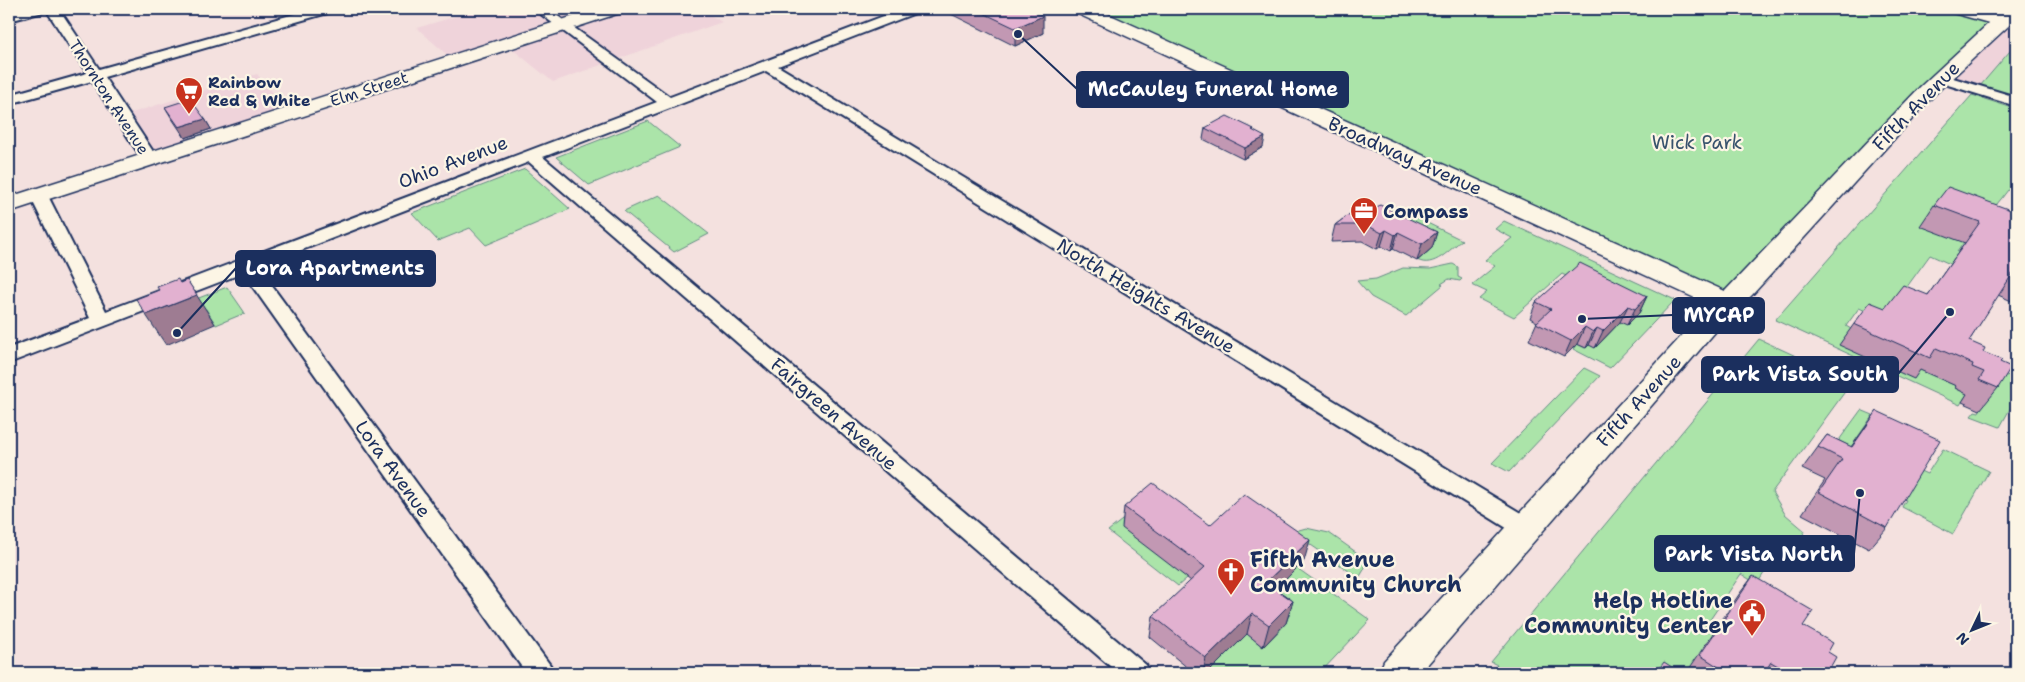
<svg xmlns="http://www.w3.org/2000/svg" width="2025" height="682" font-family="'Shantell Sans',sans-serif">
  <rect width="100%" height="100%" fill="#f4e1df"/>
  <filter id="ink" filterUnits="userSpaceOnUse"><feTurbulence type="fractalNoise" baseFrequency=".02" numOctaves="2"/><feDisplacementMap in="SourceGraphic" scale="10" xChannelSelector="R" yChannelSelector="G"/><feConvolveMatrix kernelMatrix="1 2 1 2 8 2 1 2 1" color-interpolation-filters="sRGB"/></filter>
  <g filter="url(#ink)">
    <g fill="#efd3da">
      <polygon points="480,9 700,9 722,22 553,82 506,44 454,61 417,28"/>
      <polygon points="2016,9 2016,102 1940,78 2002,21"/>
      <polygon points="257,74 291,114 150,159 122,116"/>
    </g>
    <g fill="#abe4a9" stroke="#638a84">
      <polygon points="1082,9 1959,9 2002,21 1728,303"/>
      <polygon points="2016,44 2016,97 1980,86"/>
      <path d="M1972,95L2016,109V174L2012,180L2016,181L2014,183L2016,184V193L2008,190C1992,212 1972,230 1957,252L1961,254L1950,264L1930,255L1898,299L1880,317L1859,308L1846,326L1920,370L1956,386L1955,388L1967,394L1960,405L1775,320Z"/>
      <polygon points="648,121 680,147 589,185 556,157"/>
      <polygon points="525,169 570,209 486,245 470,228 438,241 412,213"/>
      <polygon points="659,195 709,234 674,252 624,211"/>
      <path d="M1395,207L1462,240C1450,249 1434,269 1417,260L1378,220Z"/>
      <polygon points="1504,221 1675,300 1610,368 1573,349 1577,344 1585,348 1589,345 1595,347 1625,304 1562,274 1514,317 1479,299 1487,292 1472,285 1495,266 1485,260 1512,238 1495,229"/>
      <polygon points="1453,264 1458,267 1458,277 1462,279 1460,281 1449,279 1441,284 1443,285 1406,316 1371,297 1357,281 1376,279 1403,268 1430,269"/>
      <polygon points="227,287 245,313 216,325 206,309 150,317"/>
      <polygon points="1759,339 1852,382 1772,492 1785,514 1805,531 1799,542 1788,536 1757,584 1741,574 1703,630 1714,632 1690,673 1490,673 1497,665 1491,662"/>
      <polygon points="1957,355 2007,376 2010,373 2016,375 2016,387 2014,391 2016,398 2000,427 1971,416 1975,411 1979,412 1993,388"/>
      <polygon points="1584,368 1600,376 1509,472 1492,463"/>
      <polygon points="1861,410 1873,415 1836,469 1823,462"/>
      <polygon points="1943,449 1989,471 1953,534 1902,507 1906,500 1901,498 1918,470 1927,474"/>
      <polygon points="1145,502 1187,578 1178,586 1108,531"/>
      <polygon points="1306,528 1329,533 1363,557 1365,568 1359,578 1292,532"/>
      <polygon points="1297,568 1370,620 1320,673 1208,673 1247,634 1263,647 1261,604"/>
    </g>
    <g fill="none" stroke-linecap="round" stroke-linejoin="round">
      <defs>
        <g id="street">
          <polygon points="26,9 59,9 99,69 312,9 333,9 331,12 104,77 158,159 156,162 144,162 92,81 9,104 9,95 87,73 47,11 9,21 9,13"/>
          <polygon points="534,9 548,9 670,97 902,9 919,9 918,12 778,66 1534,521 1538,528 1534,535 1526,537 1518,535 766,71 543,157 1146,665 1150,673 1118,673 529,162 258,267 550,665 554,673 526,673 243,273 9,363 9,348 90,318 30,196 33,192 39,191 45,192 48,196 106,311 657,102"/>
          <polygon points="1940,74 2016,97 2016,106 1935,81 1933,78 1935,75"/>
        </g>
        <g id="secondary">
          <polygon points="596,9 623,9 620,13 9,212 9,197"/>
          <polygon points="1073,9 1097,9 1725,291 1921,86 1989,23 1953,13 1950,9 1979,9 1999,14 2005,9 2016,9 2016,19 1935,94 1752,295 1723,323 1420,673 1379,673 1384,661 1710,305 1076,13"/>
        </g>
      </defs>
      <use href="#street" stroke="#1b2f5e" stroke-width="4"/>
      <use href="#secondary" stroke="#1b2f5e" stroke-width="3"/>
      <use href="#street" fill="#fcf5e5" fill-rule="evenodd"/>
      <use href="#secondary" fill="#fcf5e5" fill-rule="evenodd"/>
    </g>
    <g fill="#c298b3" stroke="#1b2f5e">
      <polygon points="945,9 1029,9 1043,33 1015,46 945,11"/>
      <polygon points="165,107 205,119 211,129 185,138 171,117"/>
      <polygon points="1205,128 1254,129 1253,131 1263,147 1243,159 1203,139"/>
      <polygon points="1363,204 1437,232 1432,248 1417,261 1393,249 1391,251 1381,246 1377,249 1362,241 1331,242 1335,225"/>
      <polygon points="1934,205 2016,212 2016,303 1998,295 1969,341 1983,352 2000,362 1998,388 1980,410 1962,402 1967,394 1955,388 1956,386 1920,370 1914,379 1839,345 1854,324 1885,308 1928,295 1965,243 1920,226"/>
      <polygon points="1647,296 1639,313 1627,325 1620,322 1595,348 1589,345 1586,348 1577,344 1564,357 1529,340 1537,322 1530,318 1536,302"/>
      <polygon points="1877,411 1887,528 1869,549 1802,514 1825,480 1802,469 1827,435 1851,447"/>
      <polygon points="1124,507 1210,525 1304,561 1276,589 1293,601 1286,623 1263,647 1247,634 1208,673 1194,673 1150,637 1153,616 1191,581 1122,528"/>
      <polygon points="1753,576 1803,626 1828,652 1827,673 1690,673 1687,672 1740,593"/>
    </g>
    <g fill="#9e7c92" stroke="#1b2f5e">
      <polygon points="1043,16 1043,33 1015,46 1015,28"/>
      <polygon points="205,119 211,129 185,138 179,127"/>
      <polygon points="1265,137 1263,147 1243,159 1245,148"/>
      <polygon points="1386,230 1381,246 1377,249 1382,233"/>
      <polygon points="1398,232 1393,249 1391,251 1395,235"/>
      <polygon points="1437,232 1432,248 1417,261 1422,244"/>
      <polygon points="187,280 215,324 166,345 146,315 190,298"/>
      <polygon points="1647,296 1639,313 1627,325 1635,309"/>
      <polygon points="1628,306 1620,322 1595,348 1603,331"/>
      <polygon points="1585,327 1577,344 1564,357 1571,341"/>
      <polygon points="1597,328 1589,345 1586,348 1593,332"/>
      <polygon points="1310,540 1304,561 1261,604 1266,582"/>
      <polygon points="1293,601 1286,623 1263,647 1269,625"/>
      <polygon points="1252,613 1247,634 1208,673 1203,673 1206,658"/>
    </g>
    <g fill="#e2b1d0" stroke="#1b2f5e">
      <polygon points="975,9 1029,9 1043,16 1015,28"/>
      <polygon points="190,99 205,119 179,127 165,107"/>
      <polygon points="1227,116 1254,129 1252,130 1265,137 1245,148 1205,128"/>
      <polygon points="1948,187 2016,212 2016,275 2013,273 1969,341 1985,348 1983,352 2002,360 2000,362 2011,367 1998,388 1979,380 1984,372 1972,367 1973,364 1936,348 1930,358 1854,324 1870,302 1885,308 1903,285 1928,295 1980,222 1934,205"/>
      <polygon points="1363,204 1377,207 1380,205 1437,232 1422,244 1398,232 1395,235 1386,230 1382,233 1366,225 1335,225"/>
      <polygon points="1580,263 1647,296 1635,309 1628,306 1603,331 1597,328 1593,332 1585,327 1571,341 1536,323 1551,309 1536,302"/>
      <polygon points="178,279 180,283 187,280 197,295 146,315 136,299 159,290 157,287"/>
      <polygon points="1877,411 1940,440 1887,528 1819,492 1842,459 1818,447 1827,435 1852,447"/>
      <polygon points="1153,483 1210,525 1244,494 1310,540 1266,582 1293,601 1269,625 1252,613 1206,658 1153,616 1205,567 1124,507"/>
      <polygon points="1753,576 1813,611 1803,626 1833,643 1828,652 1836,657 1827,673 1790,673 1771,662 1764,673 1728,673 1700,655"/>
      <polygon points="1664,662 1681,673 1656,673"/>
    </g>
  </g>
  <defs>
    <symbol id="supermarket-pin" viewBox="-11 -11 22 30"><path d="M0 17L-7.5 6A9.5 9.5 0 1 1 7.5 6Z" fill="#c8321e" stroke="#fcf5e5"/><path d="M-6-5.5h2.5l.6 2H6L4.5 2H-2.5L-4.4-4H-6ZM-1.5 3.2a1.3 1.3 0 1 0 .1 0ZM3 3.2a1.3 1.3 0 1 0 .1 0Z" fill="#fff"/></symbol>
    <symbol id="office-pin" viewBox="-11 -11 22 30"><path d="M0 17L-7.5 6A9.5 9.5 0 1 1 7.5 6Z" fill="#c8321e" stroke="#fcf5e5"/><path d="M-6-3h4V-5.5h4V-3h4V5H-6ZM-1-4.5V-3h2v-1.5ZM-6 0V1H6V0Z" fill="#fff"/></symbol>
    <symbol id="church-pin" viewBox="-11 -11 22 30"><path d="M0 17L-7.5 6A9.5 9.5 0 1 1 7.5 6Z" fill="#c8321e" stroke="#fcf5e5"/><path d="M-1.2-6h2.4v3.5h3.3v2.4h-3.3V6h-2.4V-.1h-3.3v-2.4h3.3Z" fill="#fff"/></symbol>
    <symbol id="civic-pin" viewBox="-11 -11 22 30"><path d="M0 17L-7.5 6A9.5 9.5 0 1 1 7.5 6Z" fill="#c8321e" stroke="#fcf5e5"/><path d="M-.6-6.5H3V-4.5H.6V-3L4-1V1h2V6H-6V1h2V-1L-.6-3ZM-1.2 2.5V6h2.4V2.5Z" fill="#fff"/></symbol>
  </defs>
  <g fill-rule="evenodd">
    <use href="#supermarket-pin" x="173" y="75" width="32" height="43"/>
    <use href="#office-pin" x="1348" y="195" width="32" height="43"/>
    <use href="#church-pin" x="1215" y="556" width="32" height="43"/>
    <use href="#civic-pin" x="1736" y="597" width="32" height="43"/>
  </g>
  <g text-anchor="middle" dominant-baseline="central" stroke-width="4.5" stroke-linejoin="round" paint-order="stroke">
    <g font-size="16" font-weight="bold" fill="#1b2f5e" stroke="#fcf5e5" text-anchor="start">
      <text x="208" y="82">Rainbow<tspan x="208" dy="18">Red &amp; White</tspan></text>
    </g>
    <g font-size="16" fill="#1b2f5e" stroke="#fcf5e5">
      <text transform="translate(369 89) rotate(-18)">Elm Street</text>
      <text transform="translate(109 97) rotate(57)">Thornton Avenue</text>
    </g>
    <g font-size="19" fill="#1b2f5e" stroke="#fcf5e5">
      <text transform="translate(1916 106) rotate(-46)">Fifth Avenue</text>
      <text transform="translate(1405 156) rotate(24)">Broadway Avenue</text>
      <text transform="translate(453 162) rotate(-21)">Ohio Avenue</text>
      <text transform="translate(1146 296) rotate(31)">North Heights Avenue</text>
      <text transform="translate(1639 401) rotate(-48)">Fifth Avenue</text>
      <text transform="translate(834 414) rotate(41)">Fairgreen Avenue</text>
      <text transform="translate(393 469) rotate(54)">Lora Avenue</text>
    </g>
    <g font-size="19" fill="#38536d" stroke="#fcf5e5">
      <text x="1697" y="142">Wick Park</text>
    </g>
    <g font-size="19" font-weight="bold" fill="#1b2f5e" stroke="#fcf5e5" text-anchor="start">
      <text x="1383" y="211">Compass</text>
    </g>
    <g font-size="22" font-weight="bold" fill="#1b2f5e" stroke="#fcf5e5" text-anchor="start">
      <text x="1250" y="559">Fifth Avenue<tspan x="1250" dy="25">Community Church</tspan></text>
      <text x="1733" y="600" text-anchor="end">Help Hotline<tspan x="1733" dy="25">Community Center</tspan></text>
    </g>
  </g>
  <path fill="none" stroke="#1b2f5e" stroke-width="2" d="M1018 34L1077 89M177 333L236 268M1582 319L1673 315M1950 312L1898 374M1860 493L1854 554"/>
  <g fill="#1b2f5e" stroke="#fcf5e5" stroke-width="2">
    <circle cx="1018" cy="34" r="5"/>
    <circle cx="177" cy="333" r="5"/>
    <circle cx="1582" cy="319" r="5"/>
    <circle cx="1950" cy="312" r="5"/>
    <circle cx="1860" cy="493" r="5"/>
  </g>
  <g fill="#1b2f5e" stroke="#1b2f5e" stroke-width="2">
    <rect x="1077" y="72" width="271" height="35" rx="5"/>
    <rect x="236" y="251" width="199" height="35" rx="5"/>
    <rect x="1673" y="298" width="91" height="35" rx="5"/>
    <rect x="1702" y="357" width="196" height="35" rx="5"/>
    <rect x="1655" y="536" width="199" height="35" rx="5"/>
  </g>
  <g font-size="20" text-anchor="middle" font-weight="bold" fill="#fff">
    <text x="1213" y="96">McCauley Funeral Home</text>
    <text x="335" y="275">Lora Apartments</text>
    <text x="1719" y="322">MYCAP</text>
    <text x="1800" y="381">Park Vista South</text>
    <text x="1754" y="561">Park Vista North</text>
  </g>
  <rect width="2025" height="682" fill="none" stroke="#fcf5e5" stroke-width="30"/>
  <rect x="15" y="15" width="1995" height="652" fill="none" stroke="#1b2f5e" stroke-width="2" filter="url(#ink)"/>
  <g transform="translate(1972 630) rotate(227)" stroke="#fcf5e5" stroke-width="4" paint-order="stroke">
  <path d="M0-4L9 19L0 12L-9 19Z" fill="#1b2f5e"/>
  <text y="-8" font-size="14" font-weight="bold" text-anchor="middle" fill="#1b2f5e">N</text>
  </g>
</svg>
